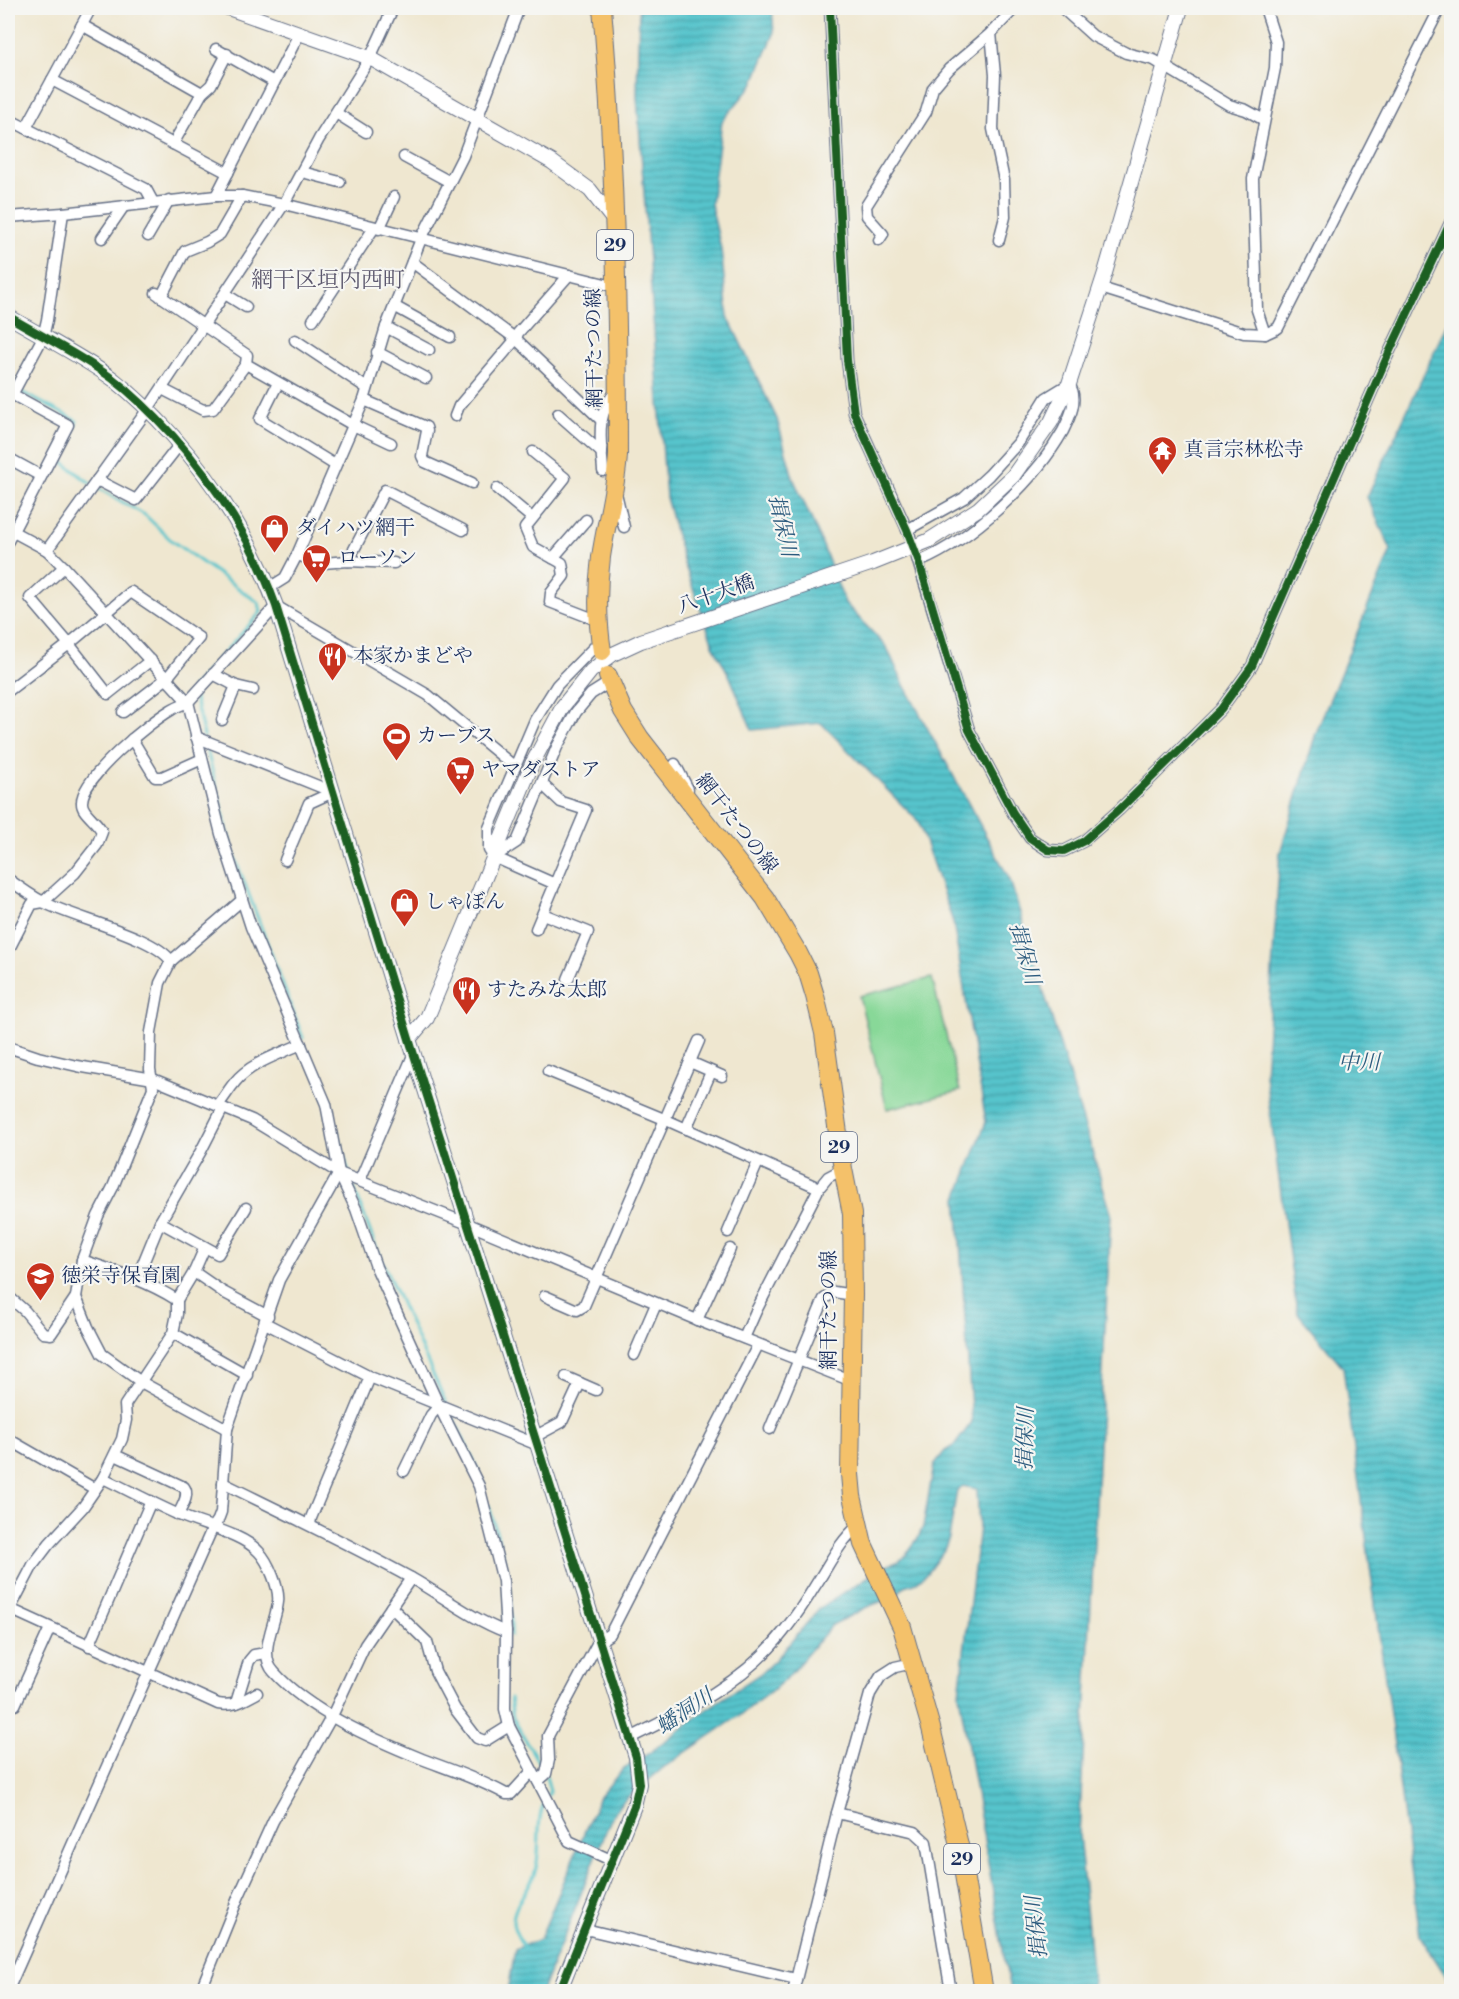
<svg xmlns="http://www.w3.org/2000/svg" width="1459" height="1999" font-family="'Libre Bodoni','Noto Serif JP',serif">
  <defs>
    <pattern id="water-rules" width="6" height="5" patternUnits="userSpaceOnUse" patternTransform="scale(1.5)"><rect width="6" height="5" fill="#57c4cc"/><path d="M0 2.5h6" fill="none" stroke="#47a0a9"/></pattern>
  </defs>
  <rect width="100%" height="100%" fill="#f6f6f2"/>
  <filter id="ink" filterUnits="userSpaceOnUse"><feTurbulence type="fractalNoise" baseFrequency=".0167" numOctaves="2"/><feDisplacementMap in="SourceGraphic" scale="12" xChannelSelector="R" yChannelSelector="G"/><feConvolveMatrix kernelMatrix="1 2 1 2 8 2 1 2 1" color-interpolation-filters="sRGB"/></filter>
  <filter id="wash" filterUnits="userSpaceOnUse"><feTurbulence type="fractalNoise" baseFrequency=".008" numOctaves="4" result="noise"/><feDisplacementMap in="SourceGraphic" scale="24" xChannelSelector="R" yChannelSelector="G"/><feGaussianBlur stdDeviation="1.35" result="paint"/><feColorMatrix in="noise" values="0 0 0 0 0 0 0 0 0 0 0 0 0 0 0 0 0 1.4 0 .05"/><feComposite in="paint" operator="in"/></filter>
  <g filter="url(#wash)">
    <rect width="100%" height="100%" fill="#efe7d0"/>
    <polygon fill="#88d898" stroke="#52847b" stroke-width="1.5" points="932,978 960,1091 887,1109 859,996"/>
    <g fill="url(#water-rules)" stroke="#397a95" stroke-width="1.5">
      <polygon points="639,8 772,8 774,34 753,84 722,121 711,204 721,249 728,317 777,419 793,478 819,536 845,603 887,648 903,683 1010,880 1111,1213 1079,1835 1094,1991 1010,1991 959,1694 979,1527 977,1489 963,1486 957,1490 949,1538 944,1550 927,1573 917,1582 905,1586 895,1596 867,1607 832,1625 786,1679 742,1714 663,1768 621,1803 612,1816 542,1991 508,1992 515,1949 540,1939 599,1797 624,1768 648,1754 707,1709 761,1673 776,1659 820,1608 883,1567 897,1562 905,1556 918,1538 923,1527 934,1465 945,1451 955,1445 972,1422 957,1198 986,1122 953,922 918,821 821,723 752,730 730,677 714,647 683,560 666,497 637,96"/>
      <polygon points="1451,316 1452,1984 1451,1984 1420,1936 1343,1367 1297,1312 1265,1075 1280,853 1316,733 1391,550 1367,497"/>
    </g>
    <g fill="none" stroke-linecap="round" stroke-linejoin="round">
      <g stroke="#57c4cc" stroke-width="3">
        <polyline points="8,385 77,421 59,459 90,483"/>
        <polyline points="96,487 145,515 172,541 259,603 261,612 193,687 194,692"/>
        <polyline points="195,699 204,736"/>
        <polyline points="206,746 232,850 303,1038"/>
        <polyline points="334,1123 349,1174"/>
        <polyline points="351,1180 377,1250 446,1403"/>
        <polyline points="452,1415 483,1482"/>
        <path d="M489,1506C502,1551 512,1587 511,1635"/>
        <polyline points="510,1698 513,1718 543,1770"/>
        <polyline points="546,1776 550,1791 548,1795"/>
        <path d="M524,1948C520,1940 513,1930 513,1922C513,1905 529,1889 534,1875C543,1850 534,1824 545,1801"/>
      </g>
    </g>
  </g>
  <g filter="url(#ink)">
    <g fill="none" stroke-linecap="round" stroke-linejoin="round">
      <defs>
        <g id="minor">
          <polyline points="830,8 847,360 854,413 910,536"/>
          <polyline points="1062,8 1093,36 1126,53 1154,60 1229,105 1246,110 1264,120"/>
          <polyline points="1265,8 1276,42 1275,68 1253,179 1257,310 1265,334"/>
          <polyline points="82,25 202,93"/>
          <polyline points="991,33 995,75 993,129 1004,180 1005,217 999,240"/>
          <polyline points="216,49 274,82"/>
          <polyline points="52,80 228,173"/>
          <polyline points="336,113 366,132"/>
          <polyline points="8,119 146,189 153,202"/>
          <polyline points="26,128 91,8"/>
          <polyline points="173,144 202,93 211,85 227,54"/>
          <polyline points="404,157 450,182"/>
          <polyline points="302,172 340,182"/>
          <polyline points="216,196 300,32"/>
          <polyline points="8,217 63,213 216,196 242,196 284,204 617,287"/>
          <polyline points="379,229 394,197"/>
          <polyline points="148,236 169,200"/>
          <polyline points="102,238 124,206"/>
          <polyline points="879,240 883,234 867,216 866,206 926,112 933,88 949,69 991,33 1015,8"/>
          <polyline points="412,262 516,339 600,419"/>
          <polyline points="1101,288 1244,333 1265,334 1278,328 1440,8"/>
          <polyline points="156,293 247,355 246,364 353,425 391,443"/>
          <polyline points="225,294 246,307"/>
          <polyline points="161,297 185,251 207,242 220,234 242,196"/>
          <polyline points="394,306 450,337"/>
          <polyline points="313,320 374,228"/>
          <polyline points="386,327 429,350"/>
          <polyline points="295,340 367,388"/>
          <polyline points="377,352 426,378"/>
          <polyline points="278,383 260,419 335,465"/>
          <polyline points="162,389 203,410 213,409 246,364"/>
          <polyline points="8,392 68,425 8,541"/>
          <polyline points="12,395 43,337 47,320 63,213"/>
          <polyline points="364,400 426,427 427,431 422,456 425,462 472,483"/>
          <polyline points="558,414 602,453"/>
          <polyline points="455,416 459,406 516,339 518,333 569,275"/>
          <polyline points="533,452 565,478 525,528 533,547 562,563 564,576 551,593 550,602 599,621"/>
          <polyline points="8,458 41,476"/>
          <path d="M603,471C601,439 594,415 618,389"/>
          <polyline points="97,480 136,500 180,444"/>
          <polyline points="497,489 532,518"/>
          <polyline points="616,493 624,527"/>
          <polyline points="8,529 47,550 64,567 188,702 221,834 251,927 326,1104 339,1173 356,1209 376,1267 439,1406 479,1486 503,1581 506,1632 505,1709 509,1726 569,1841 613,1861"/>
          <path d="M907,530L964,498L989,475L1018,443L1046,398L1069,384C1079,399 1070,417 1063,431C1034,482 973,539 919,562"/>
          <polyline points="47,550 148,409 284,204 319,139 370,58 393,8"/>
          <polyline points="297,555 323,563 348,561 394,563"/>
          <polyline points="553,558 586,520"/>
          <polyline points="917,558 969,730 1013,813 1030,838 1048,850 1064,851 1084,841 1119,810 1221,709 1252,666 1387,357 1452,219"/>
          <polyline points="348,561 385,490 463,530"/>
          <polyline points="64,567 30,598 69,644 108,694 151,660"/>
          <polyline points="269,588 285,578 297,555 364,400 386,327 421,239 463,156 519,8"/>
          <polyline points="213,674 236,686 253,690"/>
          <polyline points="8,691 69,644 131,592 199,638 167,678 123,712"/>
          <polyline points="222,720 236,686"/>
          <polyline points="196,737 333,792"/>
          <polyline points="132,739 155,777 162,777 202,759"/>
          <polyline points="675,764 688,789"/>
          <polyline points="494,857 517,842 557,747 576,712 591,694 610,682"/>
          <polyline points="285,860 309,803 333,792"/>
          <path d="M8,879C19,887 30,895 43,902C73,918 154,936 171,961"/>
          <polyline points="555,884 494,857 489,850 489,828 535,720 557,685 600,641"/>
          <polyline points="543,914 588,932 568,979"/>
          <polyline points="536,929 586,810 561,802 542,784"/>
          <path d="M8,951L32,904L43,902L75,873L97,845L102,832C98,821 81,813 82,802C82,777 150,722 171,710C177,706 183,704 188,702L276,606L428,695L515,767"/>
          <polyline points="8,1047 38,1057 77,1066 153,1079 252,1120 339,1173 468,1224 697,1320 852,1381"/>
          <polyline points="690,1062 722,1076"/>
          <polyline points="548,1071 664,1119 819,1188"/>
          <path d="M218,1105C224,1098 229,1089 235,1082C250,1063 280,1054 301,1044"/>
          <polyline points="686,1129 711,1072"/>
          <polyline points="360,1180 414,1053"/>
          <polyline points="160,1222 218,1254 246,1208"/>
          <polyline points="728,1232 758,1162"/>
          <path d="M82,1260C115,1271 147,1281 177,1300V1314L173,1333L125,1405L126,1420L122,1439L103,1478L83,1507L49,1544L33,1565L10,1609L218,1704C234,1707 244,1700 257,1693"/>
          <polyline points="194,1272 223,1292 268,1316"/>
          <polyline points="137,1278 160,1222 201,1151 223,1108"/>
          <polyline points="8,1296 25,1311 43,1333 51,1334 76,1297"/>
          <polyline points="545,1296 577,1310 584,1306 699,1041"/>
          <polyline points="177,1300 194,1272 205,1247"/>
          <polyline points="697,1320 730,1249"/>
          <polyline points="265,1323 370,1377 538,1445"/>
          <polyline points="173,1333 247,1375"/>
          <polyline points="744,1338 756,1311 819,1188 828,1177 843,1169"/>
          <polyline points="634,1355 656,1304"/>
          <polyline points="566,1377 596,1390"/>
          <polyline points="227,1429 141,1382 102,1354 88,1327 76,1297 82,1260 98,1216 113,1187 153,1088 150,1069 151,1032 160,983 171,961 242,900"/>
          <polyline points="770,1429 824,1299 834,1292 853,1295"/>
          <polyline points="536,1436 562,1422 580,1383"/>
          <polyline points="8,1439 95,1489"/>
          <path d="M115,1455L184,1487C190,1495 182,1506 178,1515"/>
          <polyline points="404,1471 431,1415 439,1406"/>
          <path d="M103,1478C128,1490 152,1503 177,1514C200,1525 242,1533 259,1552C268,1561 280,1589 278,1602C276,1623 257,1654 274,1672C310,1712 373,1739 422,1759C451,1770 479,1779 506,1794H511L532,1771"/>
          <path d="M223,1483C286,1514 349,1544 411,1578C443,1596 470,1618 506,1632"/>
          <polyline points="310,1525 311,1518 370,1377"/>
          <polyline points="391,1607 427,1642 435,1671 455,1709 477,1738 485,1741 509,1726"/>
          <polyline points="89,1646 151,1501"/>
          <polyline points="236,1703 249,1661 254,1655 266,1653"/>
          <polyline points="15,1705 50,1628"/>
          <path d="M630,1738C685,1711 745,1682 784,1631C795,1617 806,1601 815,1586C829,1565 839,1542 858,1526"/>
          <polyline points="538,1781 546,1774 549,1760 548,1736 598,1642 610,1634 758,1345"/>
          <polyline points="837,1813 915,1832 926,1842 951,1992"/>
          <polyline points="585,1929 796,1979"/>
          <polyline points="8,1990 212,1529 218,1520 221,1512 227,1429 279,1280 339,1173"/>
          <polyline points="200,1992 238,1898 273,1821 332,1716 365,1645 411,1578"/>
          <polyline points="793,1992 837,1813 870,1694 881,1676 895,1667 913,1663"/>
        </g>
        <g id="tertiary">
          <polyline points="228,8 370,58 552,162 590,190 615,222"/>
          <path d="M8,316C43,337 80,355 113,379C135,396 154,415 173,436C218,487 253,541 276,606L409,1039L636,1757L639,1784L634,1806L559,1992"/>
          <polyline points="409,1039 427,1018 532,764 563,706 591,671 613,654 641,641 873,563 928,541 978,509 1013,476 1051,422 1069,384 1105,273 1181,8"/>
        </g>
        <g id="primary">
          <path d="M602,651C597,620 597,588 601,557C606,523 616,489 618,455C618,305 615,156 602,8"/>
          <polyline points="608,676 623,711 640,738 765,898 798,953 808,973 815,996 824,1033 843,1169 852,1214 853,1295 850,1474 852,1496 863,1544 902,1627 931,1728 959,1845 984,1992"/>
        </g>
      </defs>
      <use href="#minor" stroke="#656f86" stroke-width="13"/>
      <use href="#tertiary" stroke="#656f86" stroke-width="16"/>
      <use href="#primary" stroke="#656f86" stroke-width="20"/>
      <use href="#minor" stroke="#fff" stroke-width="10"/>
      <use href="#tertiary" stroke="#fff" stroke-width="14"/>
      <use href="#primary" stroke="#f4c16a" stroke-width="18"/>
      <defs>
        <g id="cycleway">
          <polyline points="830,8 847,360 854,413 907,530 919,562 969,730 1013,813 1030,838 1048,850 1064,851 1084,841 1119,810 1221,709 1252,666 1387,357 1452,219"/>
          <path d="M8,316C43,337 80,355 113,379C135,396 154,415 173,436C218,487 253,541 276,606L409,1039L636,1757L639,1784L634,1806L559,1992"/>
        </g>
      </defs>
      <use href="#cycleway" stroke="#f6f6f2" stroke-width="11"/>
      <use href="#cycleway" stroke="#1b5e20" stroke-width="8"/>
    </g>
  </g>
  <defs>
    <symbol id="temple-pin" viewBox="-11 -11 22 30"><path d="M0 17L-7.5 6A9.5 9.5 0 1 1 7.5 6Z" fill="#c8321e" stroke="#f6f6f2"/><path d="M0-6L5-2H3V0L6.5 2.5H4V6H1.5V3h-3V6H-4V2.5H-6.5L-3 0V-2H-5Z" fill="#fff"/></symbol>
    <symbol id="shop-pin" viewBox="-11 -11 22 30"><path d="M0 17L-7.5 6A9.5 9.5 0 1 1 7.5 6Z" fill="#c8321e" stroke="#f6f6f2"/><path d="M-5-2.5h2.3a2.7 3.5 0 0 1 5.4 0H5L5.5 6h-11ZM-1.5-2.5h3a1.5 2.3 0 0 0-3 0Z" fill="#fff"/></symbol>
    <symbol id="supermarket-pin" viewBox="-11 -11 22 30"><path d="M0 17L-7.5 6A9.5 9.5 0 1 1 7.5 6Z" fill="#c8321e" stroke="#f6f6f2"/><path d="M-6-5.5h2.5l.6 2H6L4.5 2H-2.5L-4.4-4H-6ZM-1.5 3.2a1.3 1.3 0 1 0 .1 0ZM3 3.2a1.3 1.3 0 1 0 .1 0Z" fill="#fff"/></symbol>
    <symbol id="restaurant-pin" viewBox="-11 -11 22 30"><path d="M0 17L-7.5 6A9.5 9.5 0 1 1 7.5 6Z" fill="#c8321e" stroke="#f6f6f2"/><path d="M-5-6h1v4h1v-4h1v4h1v-4h1v5L-1.5 .5V6h-2V.5L-5-1ZM5-6V6H3V1.5H1.5Q1.5-4 5-6Z" fill="#fff"/></symbol>
    <symbol id="stadium-pin" viewBox="-11 -11 22 30"><path d="M0 17L-7.5 6A9.5 9.5 0 1 1 7.5 6Z" fill="#c8321e" stroke="#f6f6f2"/><path d="M0-5a6.5 5 0 1 0 0 10a6.5 5 0 1 0 0-10ZM-3.5-1.8h7v3.6h-7Z" fill="#fff"/></symbol>
    <symbol id="school-pin" viewBox="-11 -11 22 30"><path d="M0 17L-7.5 6A9.5 9.5 0 1 1 7.5 6Z" fill="#c8321e" stroke="#f6f6f2"/><path d="M0-5L7-2L0 1L-7-2ZM-4 1L0 2.5L4 1V4Q0 6-4 4Z" fill="#fff"/></symbol>
  </defs>
  <g fill-rule="evenodd">
    <use href="#temple-pin" x="1146" y="434" width="33" height="45"/>
    <use href="#shop-pin" x="258" y="512" width="33" height="45"/>
    <use href="#supermarket-pin" x="300" y="542" width="33" height="45"/>
    <use href="#restaurant-pin" x="316" y="640" width="33" height="45"/>
    <use href="#stadium-pin" x="380" y="720" width="33" height="45"/>
    <use href="#supermarket-pin" x="444" y="754" width="33" height="45"/>
    <use href="#shop-pin" x="388" y="886" width="33" height="45"/>
    <use href="#restaurant-pin" x="450" y="974" width="33" height="45"/>
    <use href="#school-pin" x="24" y="1260" width="33" height="45"/>
  </g>
  <g text-anchor="middle" dominant-baseline="central" stroke-width="4.5" stroke-linejoin="round" paint-order="stroke">
    <g fill="#f6f6f2" stroke="#5d6b8a" stroke-width="1.5">
      <rect x="597" y="230" width="36" height="30" rx="4.5"/>
      <rect x="821" y="1132" width="36" height="30" rx="4.5"/>
      <rect x="944" y="1844" width="36" height="30" rx="4.5"/>
    </g>
    <g font-size="18" font-weight="bold" fill="#1b2f5e">
      <text x="615" y="245">29</text>
      <text x="839" y="1147">29</text>
      <text x="962" y="1859">29</text>
    </g>
    <g font-size="20" fill="#1b2f5e" stroke="#f6f6f2">
      <text transform="translate(595 348) rotate(-91)">網干たつの線</text>
      <text transform="translate(716 595) rotate(-19)">八十大橋</text>
      <text transform="translate(736 824) rotate(52)">網干たつの線</text>
      <text transform="translate(829 1310) rotate(-90)">網干たつの線</text>
    </g>
    <g font-size="20" fill="#1b2f5e" stroke="#f6f6f2" text-anchor="start">
      <text x="1184" y="450">真言宗林松寺</text>
      <text x="296" y="528">ダイハツ網干</text>
      <text x="338" y="558">ローソン</text>
      <text x="353" y="656">本家かまどや</text>
      <text x="417" y="736">カーブス</text>
      <text x="481" y="770">ヤマダストア</text>
      <text x="425" y="902">しゃぼん</text>
      <text x="487" y="990">すたみな太郎</text>
      <text x="61" y="1276">徳栄寺保育園</text>
    </g>
    <g font-size="21" font-style="italic" fill="#2d5c7f" stroke="#f6f6f2">
      <text transform="translate(782 526) rotate(77)">揖保川</text>
      <text transform="translate(1024 954) rotate(74)">揖保川</text>
      <text x="1359" y="1063">中川</text>
      <text transform="translate(1026 1439) rotate(-89)">揖保川</text>
      <text transform="translate(685 1712) rotate(-34)">蟠洞川</text>
      <text transform="translate(1037 1927) rotate(-96)">揖保川</text>
    </g>
    <g font-size="22" fill="#5d596f" stroke="#f6f6f2">
      <text x="328" y="280">網干区垣内西町</text>
    </g>
  </g>
  <rect width="1459" height="1999" fill="none" stroke="#f6f6f2" stroke-width="30"/>
</svg>
